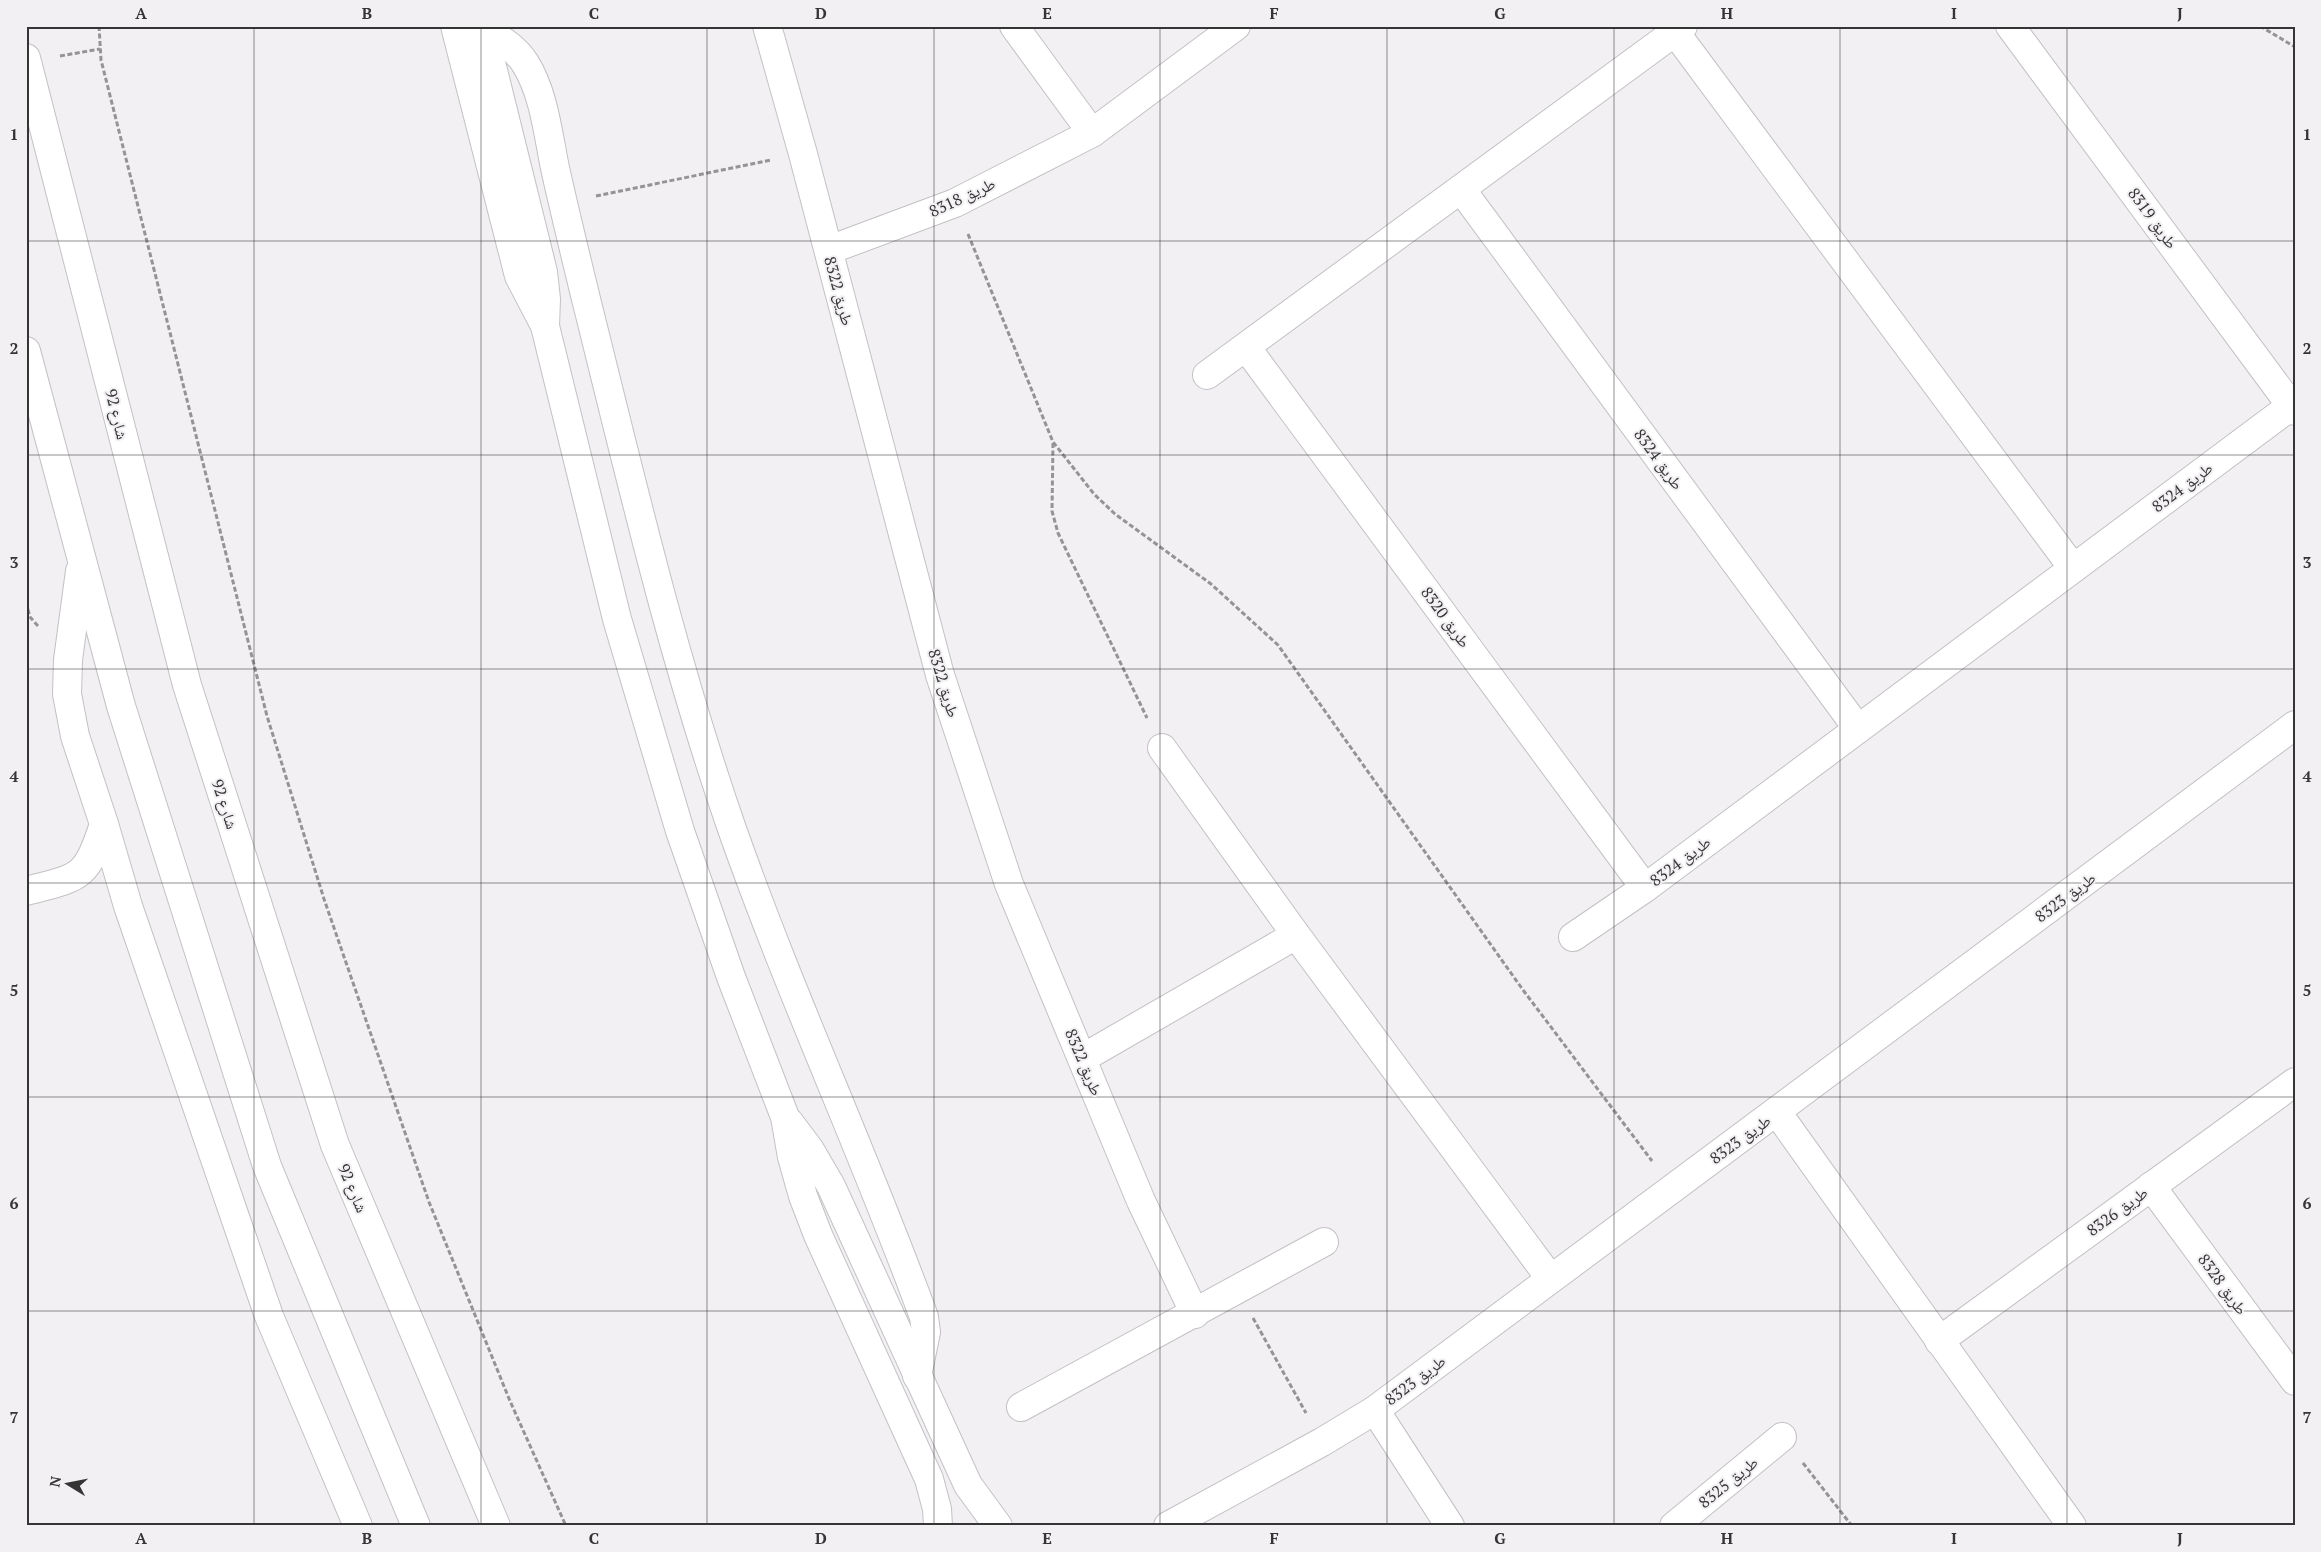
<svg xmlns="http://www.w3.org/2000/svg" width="2321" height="1552" font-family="'PT Serif','Noto Naskh Arabic',serif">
  <rect width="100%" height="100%" fill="#f2f0f3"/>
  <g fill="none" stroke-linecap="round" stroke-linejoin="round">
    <defs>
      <g id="minor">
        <polyline points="455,26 519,276 543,322"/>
        <polyline points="482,26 543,272 546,299 545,326 617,619 680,831 731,977 785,1117 792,1157 803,1196 818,1235 929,1479 937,1509 938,1526"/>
        <polyline points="767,26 803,154 940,675 1009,884 1141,1201 1195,1314"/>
        <polyline points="1014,26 1092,133"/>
        <polyline points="2010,26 2295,411"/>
        <path d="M482,28C498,38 514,46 525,63C544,93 548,134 555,168C565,213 576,258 587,303C631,479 672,657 732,829C790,994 864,1153 924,1317L926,1332L917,1376"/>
        <polyline points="1675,32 2073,568"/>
        <polyline points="26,58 187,685 335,1145 496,1526"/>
        <polyline points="1461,189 1858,729"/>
        <polyline points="829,250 955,203 1092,133 1236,26"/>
        <polyline points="1246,347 1645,888"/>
        <polyline points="26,351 121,706 267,1166 416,1526"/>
        <polyline points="1207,375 1683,26"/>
        <polyline points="80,571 68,660 67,694 75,736 104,824 128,906 269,1316 358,1526"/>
        <polyline points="1162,748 1296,935 1550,1278"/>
        <path d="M26,891C81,877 86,879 104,824"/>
        <polyline points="1573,937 1645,888 2291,406"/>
        <polyline points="1083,1058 1296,935"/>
        <polyline points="1777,1112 2072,1526"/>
        <polyline points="789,1122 810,1150 831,1186 968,1485 998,1526"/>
        <polyline points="2151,1186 2295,1381"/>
        <polyline points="1939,1341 2295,1082"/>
        <polyline points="1021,1407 1324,1242"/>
        <polyline points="1375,1410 1450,1526"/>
        <polyline points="1168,1526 1322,1442 1375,1410 2295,725"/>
        <polyline points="1674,1526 1782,1437"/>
      </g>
    </defs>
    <use href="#minor" stroke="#c3c1c4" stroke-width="30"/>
    <g stroke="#949395" stroke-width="3" stroke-dasharray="5 2.5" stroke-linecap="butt">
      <polyline points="99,26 101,60 267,716 324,899 429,1202 510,1401 566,1526"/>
      <polyline points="2260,26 2295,47"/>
      <polyline points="60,56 100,49"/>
      <polyline points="596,196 771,160"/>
      <polyline points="968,234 1053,442 1094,494 1115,514 1211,584 1278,645 1523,990 1652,1161"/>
      <polyline points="1053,443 1052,511 1058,533 1147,718"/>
      <polyline points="26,602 30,617 38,626"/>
      <polyline points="1253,1318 1306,1413"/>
      <polyline points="1803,1463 1852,1526"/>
    </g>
    <use href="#minor" stroke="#fff" stroke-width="28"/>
  </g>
  <path fill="none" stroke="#363536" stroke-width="1" stroke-opacity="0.55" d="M254,26V1526M481,26V1526M707,26V1526M934,26V1526M1160,26V1526M1387,26V1526M1614,26V1526M1840,26V1526M2067,26V1526M26,241H2295M26,455H2295M26,669H2295M26,883H2295M26,1097H2295M26,1311H2295"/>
  <g text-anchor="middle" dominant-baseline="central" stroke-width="4" stroke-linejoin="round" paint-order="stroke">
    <g font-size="16" fill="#363536" stroke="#f2f0f3">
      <text transform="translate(962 197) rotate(-25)">طريق 8318</text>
      <text transform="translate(2153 218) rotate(54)">طريق 8319</text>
      <text transform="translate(839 291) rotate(75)">طريق 8322</text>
      <text transform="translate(117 414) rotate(76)">شارع 92</text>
      <text transform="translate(1659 459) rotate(54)">طريق 8324</text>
      <text transform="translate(2182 487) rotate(-37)">طريق 8324</text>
      <text transform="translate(1446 617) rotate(54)">طريق 8320</text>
      <text transform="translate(944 683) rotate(73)">طريق 8322</text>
      <text transform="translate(225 804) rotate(72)">شارع 92</text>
      <text transform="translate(1680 861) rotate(-37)">طريق 8324</text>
      <text transform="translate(2065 897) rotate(-37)">طريق 8323</text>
      <text transform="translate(1084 1062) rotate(67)">طريق 8322</text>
      <text transform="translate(1740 1139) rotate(-36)">طريق 8323</text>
      <text transform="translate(353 1188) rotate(67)">شارع 92</text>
      <text transform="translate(2117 1211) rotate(-36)">طريق 8326</text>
      <text transform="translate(2223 1284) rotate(54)">طريق 8328</text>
      <text transform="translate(1415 1380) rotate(-37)">طريق 8323</text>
      <text transform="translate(1728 1482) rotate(-39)">طريق 8325</text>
    </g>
  </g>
  <rect width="2321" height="1552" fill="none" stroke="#f2f0f3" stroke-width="55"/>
  <g transform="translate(68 1484) rotate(280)" stroke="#f2f0f3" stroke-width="4" paint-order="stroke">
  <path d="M0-4L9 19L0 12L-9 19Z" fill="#363536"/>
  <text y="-8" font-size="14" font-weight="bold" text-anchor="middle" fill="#363536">N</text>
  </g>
  <rect x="28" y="28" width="2266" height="1496" fill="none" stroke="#363536" stroke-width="2"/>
  <g font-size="16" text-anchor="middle" font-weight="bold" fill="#363536">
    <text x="141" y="19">A</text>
    <text x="367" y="19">B</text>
    <text x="594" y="19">C</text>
    <text x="821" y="19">D</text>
    <text x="1047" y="19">E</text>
    <text x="1274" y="19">F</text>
    <text x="1500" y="19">G</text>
    <text x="1727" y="19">H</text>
    <text x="1954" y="19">I</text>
    <text x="2180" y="19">J</text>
    <text x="14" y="140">1</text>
    <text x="2307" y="140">1</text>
    <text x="14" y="354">2</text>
    <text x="2307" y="354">2</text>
    <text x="14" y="568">3</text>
    <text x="2307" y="568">3</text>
    <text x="14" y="782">4</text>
    <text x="2307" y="782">4</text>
    <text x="14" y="996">5</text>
    <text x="2307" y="996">5</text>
    <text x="14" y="1209">6</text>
    <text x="2307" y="1209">6</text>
    <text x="14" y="1423">7</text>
    <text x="2307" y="1423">7</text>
    <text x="141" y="1544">A</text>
    <text x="367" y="1544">B</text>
    <text x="594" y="1544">C</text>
    <text x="821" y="1544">D</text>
    <text x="1047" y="1544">E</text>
    <text x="1274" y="1544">F</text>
    <text x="1500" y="1544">G</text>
    <text x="1727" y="1544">H</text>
    <text x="1954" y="1544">I</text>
    <text x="2180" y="1544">J</text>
  </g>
</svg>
